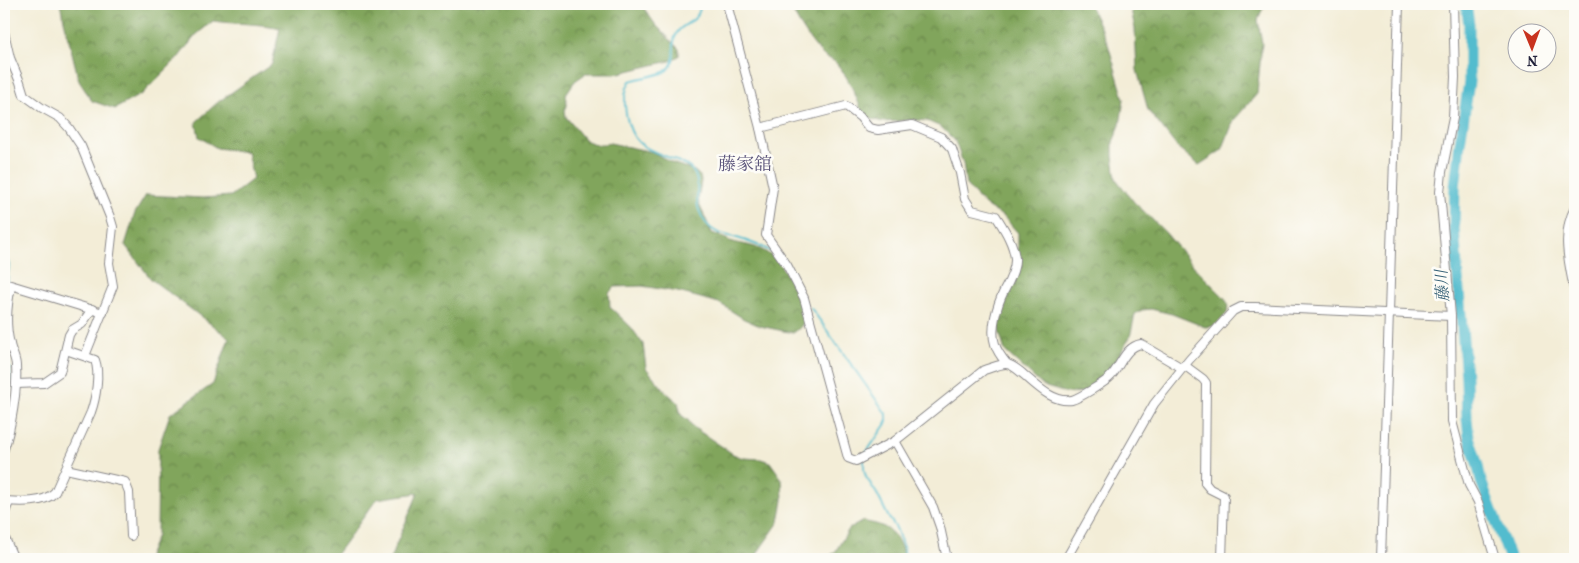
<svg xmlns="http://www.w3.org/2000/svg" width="1579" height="563" font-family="'IM FELL French Canon','Noto Serif JP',serif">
  <defs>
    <pattern id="forest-crowns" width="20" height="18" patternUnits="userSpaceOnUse" patternTransform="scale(1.25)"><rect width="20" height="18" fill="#81a55b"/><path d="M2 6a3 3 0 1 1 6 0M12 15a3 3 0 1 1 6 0" fill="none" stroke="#69864c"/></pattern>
  </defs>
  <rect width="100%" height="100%" fill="#fdfcf7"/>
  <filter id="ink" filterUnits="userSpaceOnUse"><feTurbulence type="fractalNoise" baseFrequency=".02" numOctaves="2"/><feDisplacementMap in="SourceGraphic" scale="10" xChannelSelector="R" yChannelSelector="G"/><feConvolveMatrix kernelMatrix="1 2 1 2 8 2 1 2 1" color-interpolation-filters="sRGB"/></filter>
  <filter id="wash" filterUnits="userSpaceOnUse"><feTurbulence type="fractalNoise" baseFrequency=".0096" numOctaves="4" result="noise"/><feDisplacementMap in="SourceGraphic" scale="20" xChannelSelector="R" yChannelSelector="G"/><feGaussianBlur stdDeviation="1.12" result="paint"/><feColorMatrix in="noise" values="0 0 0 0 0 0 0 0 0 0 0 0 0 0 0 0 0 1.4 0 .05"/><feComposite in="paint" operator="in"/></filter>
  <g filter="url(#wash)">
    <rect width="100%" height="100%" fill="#f3edd7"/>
    <g fill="url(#forest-crowns)" stroke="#52644b">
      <path d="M60,4H641L655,24L679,49V56L670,61L615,74H585L575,81L566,94L567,106L565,110L566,117L585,140L597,145L610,143L653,152L672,163L695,171L700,176L701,181L698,199L699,204L712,233C718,235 724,238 730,241C746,246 755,244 770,255C781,261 805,302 805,314C805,323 800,329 793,333L760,326L744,319L719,303L678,292L642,286L615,287L609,293L610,307L631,327L643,344L646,368L666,392L678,402L681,415L688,420L693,427L733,454L743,458L761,459L770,462L782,479L783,500L779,522L758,552L757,559H390L418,493L377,499L333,559H147L157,535L158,449L170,414L213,384L229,338L151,279L125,245L135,213L146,195L203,198L231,196L253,179L247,152L217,148L199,137L196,122L218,102L272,64L280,28C258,23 235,24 213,21L196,35L178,58L143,93L115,109L92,101L79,81Z"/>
      <path d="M790,4H1089L1108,44L1124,99L1120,125L1113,142V156L1116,179L1134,202L1165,232L1198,271L1224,297L1228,304L1227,313L1220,321L1213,326L1205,327L1172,314L1151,309L1142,310L1135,314L1130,337L1109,373L1088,392L1066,393L1043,386L1005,351L999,331L1001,307L1013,281L1018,254V233L1004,217L985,205L966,185L963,163L955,141L941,127L927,121L916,120L883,122L864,117C857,99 850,79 837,64C834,60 829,59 824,56C814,47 793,17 790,4Z"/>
      <polygon points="1130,4 1269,4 1262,10 1258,20 1262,43 1257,94 1234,120 1222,150 1199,165 1177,147 1148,110 1137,70 1135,29"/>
      <path d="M863,521C869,523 874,523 879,525C895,530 901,544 905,559H825L835,552L849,529Z"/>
    </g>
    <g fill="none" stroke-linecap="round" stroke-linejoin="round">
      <g stroke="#52bcce" stroke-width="2">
        <path d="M700,4C701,24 679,22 675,37C671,50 679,64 664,72C654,77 640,77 630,81C624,91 624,103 626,114C632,148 648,149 675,160C681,163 688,165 692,170C702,181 694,198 699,210C702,218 708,227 715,231C722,235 730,236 737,238C751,242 764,247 776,254"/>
        <polyline points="4,251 9,265 7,282"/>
        <polyline points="4,294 6,287"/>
        <polyline points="811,308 887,415 887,422 866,453"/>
        <path d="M4,339C10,368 15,385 4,413"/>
        <polyline points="864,459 864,469 866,477 877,494 889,518 896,528 903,547 906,559"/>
      </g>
      <polyline stroke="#52bcce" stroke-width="11" points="1466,4 1469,24 1469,82 1460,143 1455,187 1454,229 1466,377 1467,419 1469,437 1478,466 1481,481 1510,559"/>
    </g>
  </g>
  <g filter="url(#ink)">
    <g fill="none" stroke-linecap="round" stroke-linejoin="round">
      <defs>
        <g id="minor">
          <path d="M727,4L760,128L773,188L766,235L787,265L804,298L848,458L856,461L895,441L984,370C991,368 1000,364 1006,364C1012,364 1018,370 1023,374C1036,385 1053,403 1072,400C1079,398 1106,382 1111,376C1121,365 1125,347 1141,344L1182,368"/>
          <polyline points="1453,4 1455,77 1453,118 1442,172 1440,192 1451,316 1452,421 1469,485 1478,502 1495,559"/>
          <polyline points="4,32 10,58 20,82 24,95 42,108 60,118 69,128 81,146 110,217 113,227 109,263 113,286 85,356"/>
          <path d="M760,128L846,106L860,117L869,128L878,130L912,125L941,137L952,149L960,173L965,199L972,210L996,216C1004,229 1013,242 1015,258C1016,269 1009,282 1004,291C997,305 990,329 995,344C997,352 1002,358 1007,364"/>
          <path d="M1575,208C1560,234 1570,267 1575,294"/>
          <polyline points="4,283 103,313"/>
          <polyline points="1184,365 1203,379 1206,383 1205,483 1210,489 1224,496 1222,559"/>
          <polyline points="16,384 44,383 60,372 69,335 72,330 82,324 92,309"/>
          <polyline points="895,441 933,507 940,527 947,559"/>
          <path d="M4,449C11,428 18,388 16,366C16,358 11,351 10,344C5,325 7,305 11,287"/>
          <polyline points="66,469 125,482 129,492 131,536"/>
          <path d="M4,501C19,502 44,504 55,492L91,412C96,398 100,373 95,360L66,350"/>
          <polyline points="4,515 9,502"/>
          <polyline points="4,536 14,559"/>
          <polyline points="1066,559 1154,404 1189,360 1233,311 1241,307 1255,307 1451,316"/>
          <polyline points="1381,559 1399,4"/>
        </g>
      </defs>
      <use href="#minor" stroke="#8a8889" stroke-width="10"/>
      <use href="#minor" stroke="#fff" stroke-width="8"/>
    </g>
  </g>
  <g text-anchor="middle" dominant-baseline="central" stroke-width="5" stroke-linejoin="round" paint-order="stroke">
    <g font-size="16" font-style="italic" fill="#356076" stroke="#fdfcf7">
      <text transform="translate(1442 286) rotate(-94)">藤川</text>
    </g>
    <g font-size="18" fill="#5c567c" stroke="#fdfcf7">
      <text x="745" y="164">藤家舘</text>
    </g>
  </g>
  <rect width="1579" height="563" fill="none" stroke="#fdfcf7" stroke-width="20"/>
  <g transform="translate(1532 48) rotate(179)"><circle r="24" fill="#fdfcf7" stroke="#a5a5ac"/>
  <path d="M0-4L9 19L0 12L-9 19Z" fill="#c8321e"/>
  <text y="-8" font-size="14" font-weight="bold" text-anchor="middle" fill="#22223b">N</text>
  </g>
</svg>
